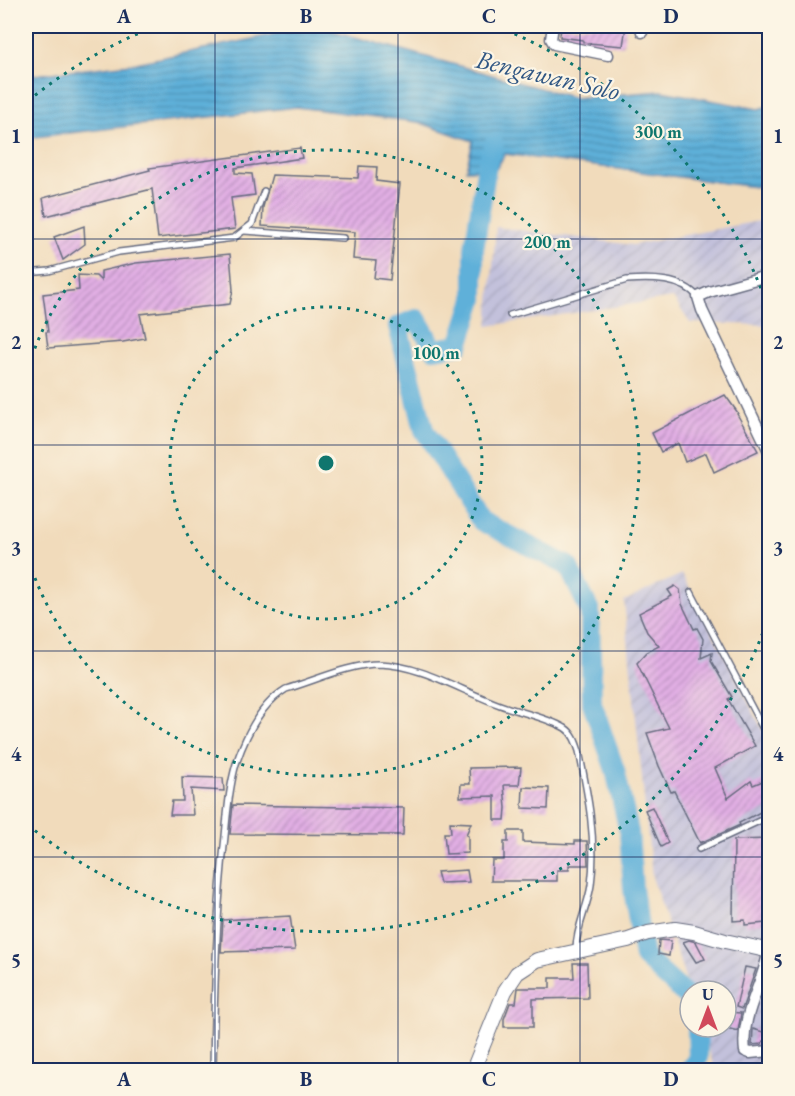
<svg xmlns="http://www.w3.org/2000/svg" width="795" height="1096" font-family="'EB Garamond',serif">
  <defs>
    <pattern id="industrial-furrows" width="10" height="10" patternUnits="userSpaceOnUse" patternTransform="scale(1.5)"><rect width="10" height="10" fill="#c3c1db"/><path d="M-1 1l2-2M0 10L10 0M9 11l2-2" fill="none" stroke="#a7a6be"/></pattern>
    <pattern id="water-rules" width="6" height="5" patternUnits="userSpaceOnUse" patternTransform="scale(1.5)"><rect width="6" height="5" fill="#5eb0d9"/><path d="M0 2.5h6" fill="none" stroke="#4d90b3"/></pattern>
    <pattern id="building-hatch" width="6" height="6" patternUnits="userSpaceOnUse" patternTransform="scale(1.5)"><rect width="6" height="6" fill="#e2afe4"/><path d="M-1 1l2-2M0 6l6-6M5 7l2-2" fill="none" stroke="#b68fbc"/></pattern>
  </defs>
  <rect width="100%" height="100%" fill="#fcf5e5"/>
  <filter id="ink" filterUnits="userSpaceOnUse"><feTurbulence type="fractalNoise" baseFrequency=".0167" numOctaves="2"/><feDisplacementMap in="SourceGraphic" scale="12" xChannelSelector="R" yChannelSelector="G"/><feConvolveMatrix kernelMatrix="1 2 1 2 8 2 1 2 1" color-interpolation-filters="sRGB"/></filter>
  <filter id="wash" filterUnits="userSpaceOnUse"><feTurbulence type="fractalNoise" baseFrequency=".008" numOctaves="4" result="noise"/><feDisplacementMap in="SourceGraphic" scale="24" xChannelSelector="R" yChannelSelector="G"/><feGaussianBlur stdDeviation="1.35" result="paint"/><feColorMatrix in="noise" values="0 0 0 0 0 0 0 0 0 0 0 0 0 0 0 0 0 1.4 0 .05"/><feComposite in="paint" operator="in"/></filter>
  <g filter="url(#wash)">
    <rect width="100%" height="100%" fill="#f1dbbb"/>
    <g fill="url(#industrial-furrows)">
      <polygon points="769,219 769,325 690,323 673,298 488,326 496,227 633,245"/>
      <polygon points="682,574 769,742 769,1070 715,1070 701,1027 726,1027 726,991 690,991 690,993 652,877 624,601"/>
    </g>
    <polygon fill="url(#water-rules)" stroke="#3c709c" stroke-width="1.5" points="315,26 575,98 662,91 758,109 769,106 769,181 755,187 505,154 496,169 466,170 473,141 418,122 296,107 26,138 26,76 131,64"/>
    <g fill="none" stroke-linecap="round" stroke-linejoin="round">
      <g stroke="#5eb0d9" stroke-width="20">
        <polyline points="494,144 487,165 474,249 474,299 459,345 434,349 417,319 398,326 424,430 481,521 568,566 590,611 592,703 615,770 629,832 633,889 644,957 690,999"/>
        <polyline points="689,1070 698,1058 697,1027"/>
      </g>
    </g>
    <g id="blocks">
      <g fill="url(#building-hatch)">
        <polygon points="561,26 626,26 623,46 588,43 583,42 583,40 560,37"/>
        <polygon points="300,148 302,158 235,168 235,173 252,174 255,195 231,198 235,229 158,238 152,189 46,216 43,198 150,170 149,168"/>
        <polygon points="359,166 377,167 376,181 400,184 390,280 374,278 376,261 353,259 355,232 262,226 263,207 272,175 358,178"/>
        <polygon points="84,226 85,244 63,260 54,237"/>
        <polygon points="230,254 233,290 230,304 140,314 145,338 123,342 48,348 46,332 48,332 43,294 79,290 78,275 96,276 101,281 101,271 136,263"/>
        <polygon points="725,395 738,413 737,414 758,451 714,472 706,453 685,462 678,443 661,452 652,433"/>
        <polygon points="675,586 680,590 682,604 694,629 697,628 703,639 701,658 712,653 711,661 732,697 728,699 755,746 715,768 728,798 751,781 753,785 770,778 770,807 739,823 740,825 700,843 674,791 671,792 659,766 647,733 669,728 637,663 647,652 659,646 647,632 639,613 672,596 668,590"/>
        <polygon points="521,767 519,785 504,785 506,808 505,820 495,820 495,796 460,797 461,784 470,784 469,768"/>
        <polygon points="182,777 223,778 224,791 191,789 193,815 170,815 172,801 183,801"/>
        <polygon points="523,787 549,788 548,809 522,808"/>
        <polygon points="233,805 404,808 403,835 230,834"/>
        <polygon points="652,807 668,843 661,847 645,810"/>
        <polygon points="450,822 471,823 466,835 468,836 468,853 446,854 444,833 451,833"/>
        <polygon points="508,831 523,831 523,842 575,844 575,841 587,841 588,865 569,865 569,870 557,870 557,881 491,881 492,860 504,860 504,842 508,842"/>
        <polygon points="769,839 766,923 745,925 745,920 733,921 734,840"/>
        <polygon points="467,870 469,882 440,883 437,872"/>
        <polygon points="290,916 295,950 221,952 223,920"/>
        <polygon points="659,940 671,941 669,956 658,954"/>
        <polygon points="689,940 696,942 705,959 696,962 683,942"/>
        <polygon points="573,963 587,963 588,998 533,999 533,1027 504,1027 504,1019 510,1003 516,1003 518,988 550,988 550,978 574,978"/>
        <polygon points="745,967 756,969 742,1009 736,1007"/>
        <polygon points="726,1012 741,1013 738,1031 726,1028"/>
        <polygon points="753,1029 770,1034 770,1043 763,1041 762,1044 752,1045"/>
      </g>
    </g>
  </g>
  <g filter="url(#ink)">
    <use href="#blocks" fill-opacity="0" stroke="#666b7f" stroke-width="1.5"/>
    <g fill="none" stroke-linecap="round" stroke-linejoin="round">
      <defs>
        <g id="service">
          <polyline points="244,231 343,238"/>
          <polyline points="26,273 49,271 119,252 234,238 252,224 264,191"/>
          <path d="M510,315L627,280C651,278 682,278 698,297"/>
          <polyline points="691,592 770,742"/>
          <polyline points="699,849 770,816"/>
          <path d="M213,1070C214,996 216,920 224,846C227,819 228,791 236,764C245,737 261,704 286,689C314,681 350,664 379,664C421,665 461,691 500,705C519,712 549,718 565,728C573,733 576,742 579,751C588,795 597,840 591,885C588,907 576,927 576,949"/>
        </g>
        <g id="minor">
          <polyline points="553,26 551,39 554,44 608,55"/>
          <polyline points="641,26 642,32"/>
          <polyline points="770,275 709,292 698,297 702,310 770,453"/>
          <path d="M770,929C769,936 770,942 769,949C764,983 740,1015 745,1051L750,1053L770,1051"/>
        </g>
        <polyline id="tertiary" points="473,1070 505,991 517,973 537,960 628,940 648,933 675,929 694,932 725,941 770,951"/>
      </defs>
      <use href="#service" stroke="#666b7f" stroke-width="8"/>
      <use href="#minor" stroke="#666b7f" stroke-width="13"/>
      <use href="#tertiary" stroke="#666b7f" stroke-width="16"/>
      <use href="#service" stroke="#fff" stroke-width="5"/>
      <use href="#minor" stroke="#fff" stroke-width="10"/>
      <use href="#tertiary" stroke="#fff" stroke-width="14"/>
    </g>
  </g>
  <path fill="none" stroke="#1b2f5e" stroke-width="1.5" stroke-opacity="0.55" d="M215,26V1070M398,26V1070M580,26V1070M26,239H770M26,445H770M26,651H770M26,857H770"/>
  <g fill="none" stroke="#0f766e" stroke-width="3" stroke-dasharray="3 6">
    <circle cx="326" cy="463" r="156"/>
    <path d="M26 374A313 313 0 1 1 26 552"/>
    <path d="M769 616A469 469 0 0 1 28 825M28 101A469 469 0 0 1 154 27M498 27A469 469 0 0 1 769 310"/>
  </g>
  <g text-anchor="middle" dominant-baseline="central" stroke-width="4.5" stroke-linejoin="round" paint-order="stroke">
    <g font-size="26" font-style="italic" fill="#2f5683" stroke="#fcf5e5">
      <text transform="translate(548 75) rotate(13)">Bengawan Solo</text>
    </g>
  </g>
  <circle cx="326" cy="463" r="9" fill="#0f766e" stroke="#fcf5e5" stroke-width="3"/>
  <g font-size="18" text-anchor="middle" font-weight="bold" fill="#0f766e" stroke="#fcf5e5" stroke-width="4.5" stroke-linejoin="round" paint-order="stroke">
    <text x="658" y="138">300 m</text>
    <text x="547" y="248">200 m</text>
    <text x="436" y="359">100 m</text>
  </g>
  <rect width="795" height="1096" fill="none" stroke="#fcf5e5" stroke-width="66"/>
  <g transform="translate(708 1009)"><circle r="28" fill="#fcf5e5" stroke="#a2a6af" stroke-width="1.5"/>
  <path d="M0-4.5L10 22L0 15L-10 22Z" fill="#d1495b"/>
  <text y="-9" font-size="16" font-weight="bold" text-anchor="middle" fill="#1b2f5e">U</text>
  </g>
  <rect x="33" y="33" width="729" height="1030" fill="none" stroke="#1b2f5e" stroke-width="2"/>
  <g font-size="20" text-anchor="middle" font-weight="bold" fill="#1b2f5e">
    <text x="124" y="23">A</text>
    <text x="306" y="23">B</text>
    <text x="489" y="23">C</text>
    <text x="671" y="23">D</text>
    <text x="16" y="143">1</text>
    <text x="778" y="143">1</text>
    <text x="16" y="349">2</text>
    <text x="778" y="349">2</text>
    <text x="16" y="555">3</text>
    <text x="778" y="555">3</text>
    <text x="16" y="761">4</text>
    <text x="778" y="761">4</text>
    <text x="16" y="967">5</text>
    <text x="778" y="967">5</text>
    <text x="124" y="1086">A</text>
    <text x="306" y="1086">B</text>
    <text x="489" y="1086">C</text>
    <text x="671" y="1086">D</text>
  </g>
</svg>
